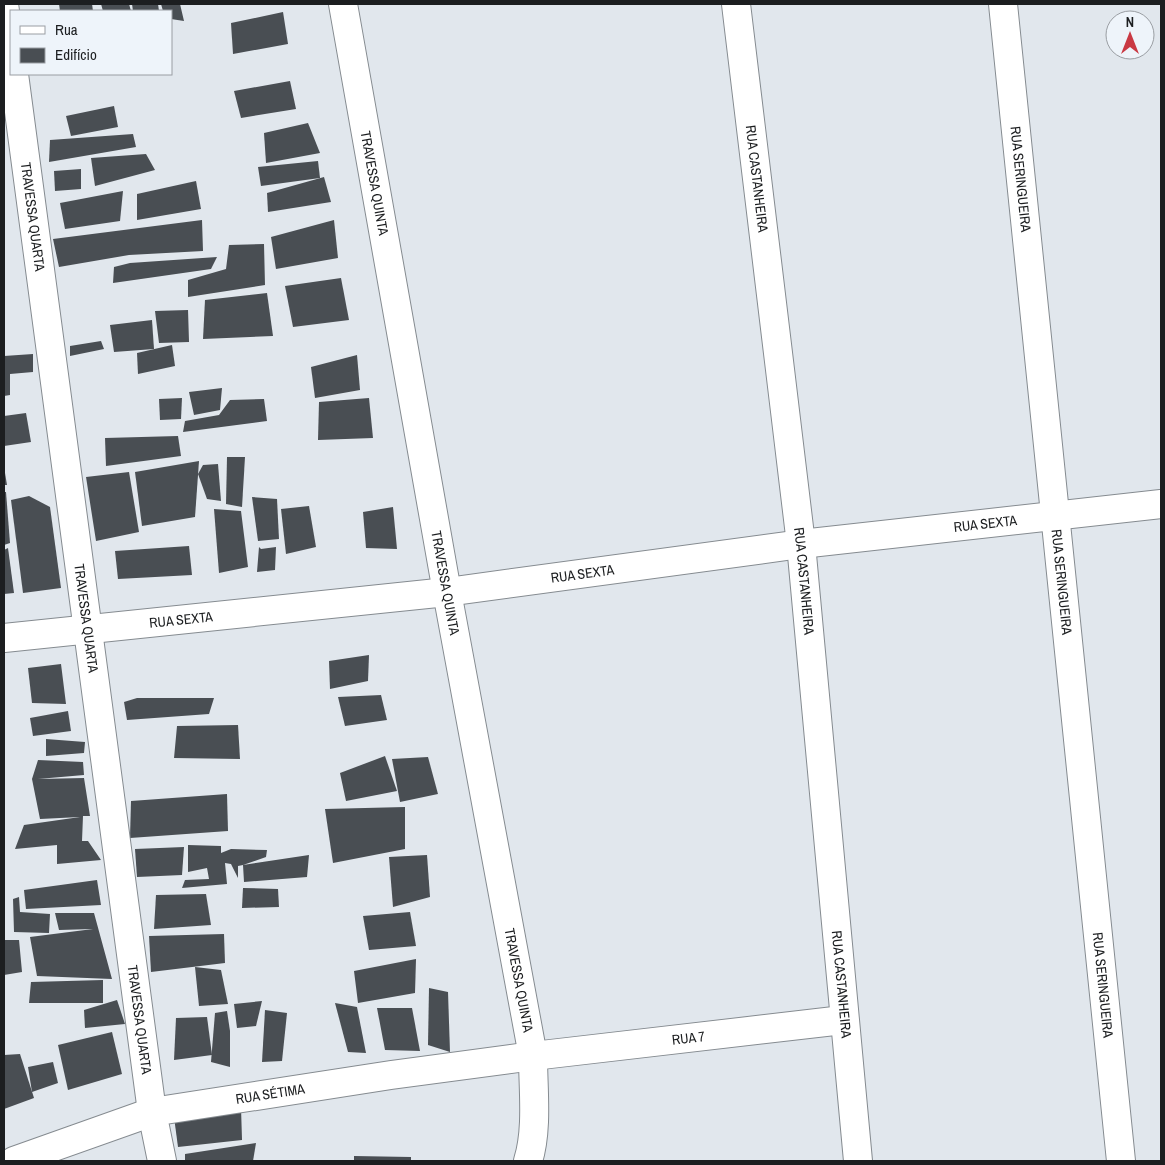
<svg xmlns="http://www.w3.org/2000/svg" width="1165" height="1165" font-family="'Archivo Narrow',sans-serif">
  <rect width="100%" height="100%" fill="#e1e7ed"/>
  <g fill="#494e53">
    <polygon points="59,4 92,4 93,11 60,11"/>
    <polygon points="101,4 129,4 131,11 103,11"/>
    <polygon points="132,4 158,4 159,11 133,11"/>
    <polygon points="161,4 180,4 184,21 171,19 171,11 163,11"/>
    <polygon points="283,12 288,44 233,54 231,23"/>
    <polygon points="290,81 296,109 241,118 234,91"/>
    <polygon points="114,106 118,127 71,136 66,116"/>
    <polygon points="308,123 320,153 266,163 264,133"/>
    <polygon points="133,134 136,147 49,162 50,140"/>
    <polygon points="146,154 155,170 95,186 91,158"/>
    <polygon points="318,161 320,178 261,186 258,167"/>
    <polygon points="81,169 81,189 55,191 54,171"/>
    <polygon points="324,177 331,202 268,212 267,193"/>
    <polygon points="196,181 201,209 137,220 137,194"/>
    <polygon points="123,191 120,221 65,229 60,203"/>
    <polygon points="202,220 203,251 129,255 59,267 53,239"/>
    <polygon points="334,220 338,258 276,269 271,237"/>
    <polygon points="264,244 265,285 188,297 188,280 226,269 229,245"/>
    <polygon points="217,257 211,269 113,283 114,267 130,263"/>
    <polygon points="341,278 349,320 293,327 285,286"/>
    <polygon points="267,293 273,336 203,339 205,300"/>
    <polygon points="188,310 189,342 159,343 155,311"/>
    <polygon points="152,320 154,349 114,352 110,325"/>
    <polygon points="101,341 104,349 70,356 70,346"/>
    <polygon points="172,345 175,366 138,374 137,353"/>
    <polygon points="33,354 33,372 10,374 10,395 4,396 4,356"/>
    <polygon points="357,355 360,390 315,398 311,367"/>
    <polygon points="222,388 220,410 194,415 189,392"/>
    <polygon points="182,398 181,419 160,420 159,399"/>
    <polygon points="369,398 373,438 318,440 319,402"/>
    <polygon points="264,399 267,421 183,432 185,421 219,415 230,400"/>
    <polygon points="26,413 31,442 4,446 4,416"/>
    <polygon points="178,436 181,456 106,466 105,438"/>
    <polygon points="227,457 245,457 242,507 226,504"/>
    <polygon points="199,461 195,517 142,526 135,472"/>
    <polygon points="218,464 221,501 207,499 198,474 203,465"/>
    <polygon points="129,472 139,532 96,541 86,477"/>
    <polygon points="4,473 5,473 7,485 4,485"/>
    <polygon points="4,492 6,492 10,543 4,545"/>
    <polygon points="29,496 50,507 61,588 23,593 11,500"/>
    <polygon points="252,497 277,499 279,539 258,541"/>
    <polygon points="309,506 316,547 286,554 281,509"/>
    <polygon points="393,507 397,549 366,548 363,512"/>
    <polygon points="214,509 241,511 248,567 219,573"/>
    <polygon points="189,546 192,575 118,579 115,551"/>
    <polygon points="259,547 261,549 276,547 275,570 257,572"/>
    <polygon points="8,548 14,593 4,594 4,550"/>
    <polygon points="369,655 368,681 330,689 329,661"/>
    <polygon points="61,664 66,704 32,703 28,668"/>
    <polygon points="381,695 387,720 345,726 338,697"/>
    <polygon points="137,698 214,698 209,714 127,720 124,702"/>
    <polygon points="68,711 71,731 33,736 30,718"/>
    <polygon points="238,725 240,759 174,758 177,726"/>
    <polygon points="46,739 85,742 84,753 46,756"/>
    <polygon points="385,756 397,791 346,801 340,773"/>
    <polygon points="428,757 438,794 400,802 392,759"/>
    <polygon points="38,760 83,762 84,775 38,779 84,778 90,816 83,816 82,841 88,841 101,860 57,864 57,845 15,849 24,825 80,817 40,819 32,779"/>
    <polygon points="227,794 228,831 130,838 131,801"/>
    <polygon points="405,807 405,849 333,863 325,809"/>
    <polygon points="188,845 221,846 221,853 231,849 267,850 266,857 243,865 309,855 307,877 244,882 243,865 238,866 238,878 231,864 225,863 227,884 182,888 185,880 209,879 207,868 188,872"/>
    <polygon points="184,847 182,875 137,877 135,849"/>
    <polygon points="427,855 430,897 393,907 389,857"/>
    <polygon points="97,880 101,905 26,909 24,890"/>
    <polygon points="243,888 278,889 279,907 242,908"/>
    <polygon points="206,894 211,925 154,929 156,895"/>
    <polygon points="19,897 20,912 50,914 49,933 14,932 13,899"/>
    <polygon points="410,912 416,946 369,950 363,916"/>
    <polygon points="55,913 94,913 112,979 37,976 30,937 93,929 59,930"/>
    <polygon points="224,934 225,963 151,972 149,936"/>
    <polygon points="4,940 19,940 22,972 4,975"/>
    <polygon points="416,959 415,993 358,1003 354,971"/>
    <polygon points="195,967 221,970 228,1004 199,1006"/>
    <polygon points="103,980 103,1003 29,1003 31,982"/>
    <polygon points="429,988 448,992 450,1052 428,1045"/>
    <polygon points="117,1000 125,1024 85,1028 84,1010"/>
    <polygon points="262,1001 256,1026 237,1028 234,1004"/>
    <polygon points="335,1003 357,1007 366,1053 348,1052"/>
    <polygon points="377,1008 412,1008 420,1051 385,1050"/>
    <polygon points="265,1010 287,1013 282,1061 262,1062"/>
    <polygon points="227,1011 230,1031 230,1067 211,1062 215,1013"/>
    <polygon points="207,1017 212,1055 174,1060 176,1018"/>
    <polygon points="112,1032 122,1074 68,1090 58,1045"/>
    <polygon points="20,1054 34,1098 4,1109 4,1055"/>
    <polygon points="53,1062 58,1083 32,1092 28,1067"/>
    <polygon points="241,1108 242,1140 178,1147 174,1117"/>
    <polygon points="256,1143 253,1161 185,1161 185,1154"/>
    <polygon points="354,1156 411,1157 411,1161 354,1161"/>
  </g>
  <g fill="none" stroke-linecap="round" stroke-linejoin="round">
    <defs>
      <g id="street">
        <polyline points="4,4 11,55"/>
        <path id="s1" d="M343,4L447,592L533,1056C533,1089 538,1129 528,1161"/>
        <path id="s2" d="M736,4L801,544L858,1161"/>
        <path id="s3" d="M1003,4L1121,1161"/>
        <path id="s4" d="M14,74L152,1112L162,1161"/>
        <path id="s5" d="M14,1161L152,1112L391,1075L533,1056L843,1020"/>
      </g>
      <g id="secondary">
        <path id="s6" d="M4,638L447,592L801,544L1161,504"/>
      </g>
    </defs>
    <use href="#street" stroke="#858b90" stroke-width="30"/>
    <use href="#secondary" stroke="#858b90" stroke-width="30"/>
    <use href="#street" stroke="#fff" stroke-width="28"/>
    <use href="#secondary" stroke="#fff" stroke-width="28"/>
  </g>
  <g text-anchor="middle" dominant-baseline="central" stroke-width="5" stroke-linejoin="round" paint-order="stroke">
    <g font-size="14" fill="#1c1e20" stroke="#eef4fa">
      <text stroke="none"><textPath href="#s3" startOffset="176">RUA SERINGUEIRA</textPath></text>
      <text stroke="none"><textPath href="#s2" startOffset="176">RUA CASTANHEIRA</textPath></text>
      <text stroke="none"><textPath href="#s1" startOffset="182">TRAVESSA QUINTA</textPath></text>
      <text stroke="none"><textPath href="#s4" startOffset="144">TRAVESSA QUARTA</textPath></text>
      <text stroke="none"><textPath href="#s6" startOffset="988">RUA SEXTA</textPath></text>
      <text stroke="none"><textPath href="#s6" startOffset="582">RUA SEXTA</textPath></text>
      <text stroke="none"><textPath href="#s1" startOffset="588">TRAVESSA QUINTA</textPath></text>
      <text stroke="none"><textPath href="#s2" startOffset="581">RUA CASTANHEIRA</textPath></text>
      <text stroke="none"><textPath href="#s3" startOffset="581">RUA SERINGUEIRA</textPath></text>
      <text stroke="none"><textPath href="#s4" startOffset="549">TRAVESSA QUARTA</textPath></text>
      <text stroke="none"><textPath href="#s6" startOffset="178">RUA SEXTA</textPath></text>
      <text stroke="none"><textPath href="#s1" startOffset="992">TRAVESSA QUINTA</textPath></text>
      <text stroke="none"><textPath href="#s2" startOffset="986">RUA CASTANHEIRA</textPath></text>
      <text stroke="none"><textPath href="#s3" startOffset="986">RUA SERINGUEIRA</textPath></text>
      <text stroke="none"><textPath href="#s4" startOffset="954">TRAVESSA QUARTA</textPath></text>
      <text stroke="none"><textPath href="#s5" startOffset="688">RUA 7</textPath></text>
      <text stroke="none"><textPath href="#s5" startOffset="266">RUA SÉTIMA</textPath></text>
    </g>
  </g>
  <rect width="1165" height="1165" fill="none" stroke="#1c1e20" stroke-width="10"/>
  <rect x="10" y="10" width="162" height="65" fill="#eef4fa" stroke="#9a9ea3"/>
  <rect x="20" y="26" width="25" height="8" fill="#ffffff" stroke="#9a9ea3"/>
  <text x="55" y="35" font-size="15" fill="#1c1e20">Rua</text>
  <rect x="20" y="48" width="25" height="15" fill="#494e53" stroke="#9a9ea3"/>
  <text x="55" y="60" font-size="15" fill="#1c1e20">Edifício</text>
  <g transform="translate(1130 35)"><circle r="24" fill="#eef4fa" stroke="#9a9ea3"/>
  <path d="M0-4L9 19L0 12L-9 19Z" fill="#c93943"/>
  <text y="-8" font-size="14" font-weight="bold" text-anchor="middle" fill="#1c1e20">N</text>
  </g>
</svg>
